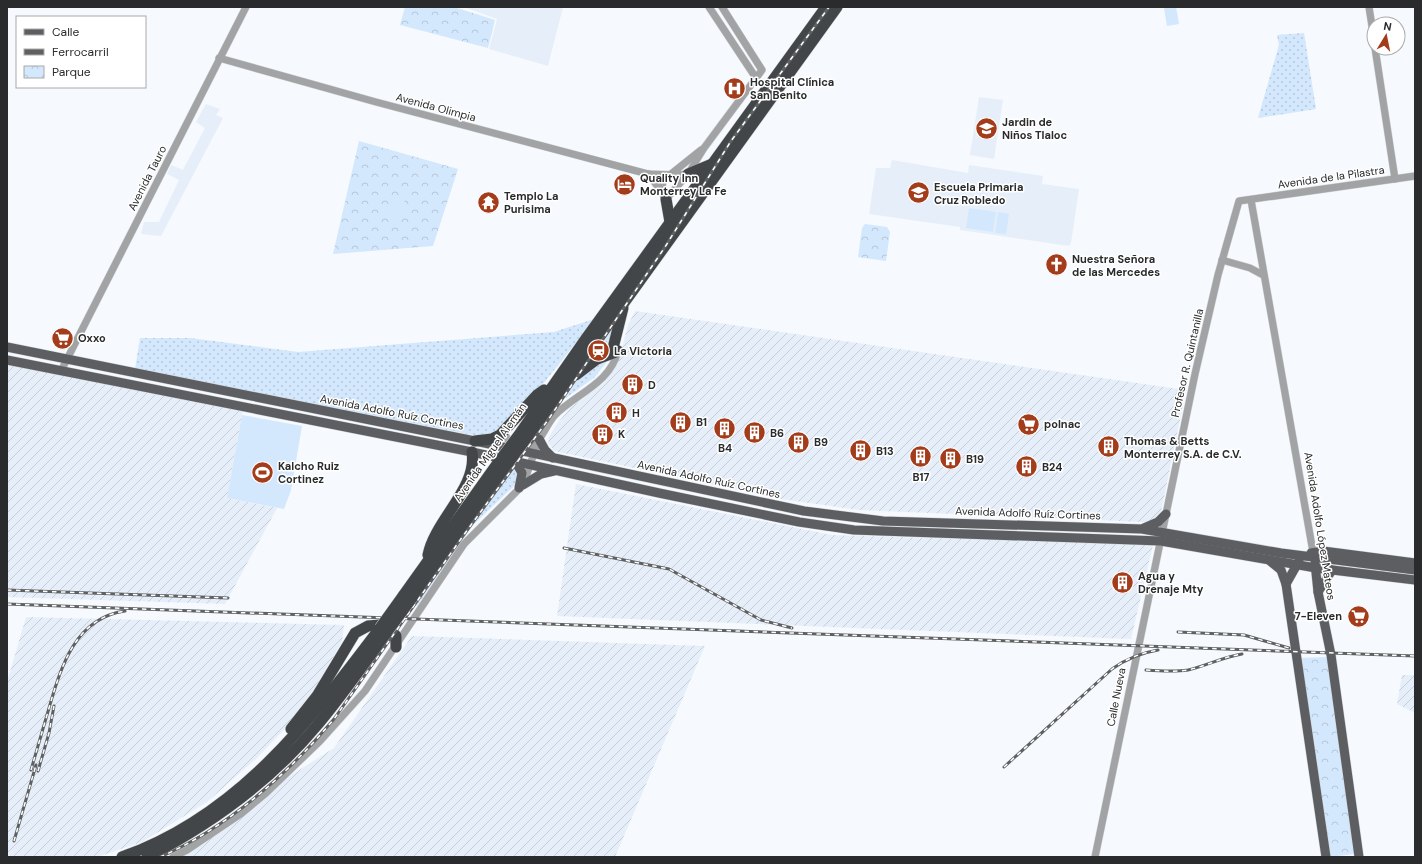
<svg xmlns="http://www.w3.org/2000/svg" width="1422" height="864" font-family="'DM Sans',sans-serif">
  <defs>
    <pattern id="industrial-furrows" width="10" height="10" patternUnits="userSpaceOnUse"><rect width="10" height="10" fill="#e6eff9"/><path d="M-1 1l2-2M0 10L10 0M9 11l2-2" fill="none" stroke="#c5cdd6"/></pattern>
    <pattern id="grass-dots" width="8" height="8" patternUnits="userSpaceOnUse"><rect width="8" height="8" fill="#d3e7fd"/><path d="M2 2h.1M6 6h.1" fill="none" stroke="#b5c6d9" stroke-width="1.8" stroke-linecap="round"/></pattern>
    <pattern id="park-crowns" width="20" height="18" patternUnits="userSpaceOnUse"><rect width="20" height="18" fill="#d3e7fd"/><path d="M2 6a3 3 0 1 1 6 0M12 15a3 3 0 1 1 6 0" fill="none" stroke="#b5c6d9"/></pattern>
  </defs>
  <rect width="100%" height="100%" fill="#f6f9fd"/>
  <g fill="#e6eff9">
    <polygon points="464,7 563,7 548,66 489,49 497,19"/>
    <polygon points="979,97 1003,100 994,159 970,155"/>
    <polygon points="206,104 220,109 216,115 223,118 161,236 141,234 144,222 159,222 179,180 167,174 171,165 183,170 205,128 196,122"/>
    <polygon points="892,160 968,173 969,165 1043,176 1042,184 1079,189 1071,243 1069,246 960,230 960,227 869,214 876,168 890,168"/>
  </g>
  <g fill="url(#industrial-furrows)">
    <polygon points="635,311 1186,390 1161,512 1157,519 1144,522 859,510 781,499 554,451 548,443 549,437 556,425 570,408 603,384 611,374 618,363 628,325"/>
    <polygon points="7,363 243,410 227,498 277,508 225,604 7,597"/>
    <polygon points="576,484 832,535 1153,545 1131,639 557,616"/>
    <polygon points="26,617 344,625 342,642 301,712 257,758 207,802 142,842 97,857 7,857 7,682"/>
    <polygon points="412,636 705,646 615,857 179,857 197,848 293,774 334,748"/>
    <polygon points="1402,675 1415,675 1415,713 1397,704"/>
  </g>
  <g fill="url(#grass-dots)">
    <polygon points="1304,33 1316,109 1258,118 1279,45 1277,35"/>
    <path d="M594,319C573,346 513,429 483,437L135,369L140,338H190L298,352L554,332Z"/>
    <polygon points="614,323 610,353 581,365"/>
    <polygon points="611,356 595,377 566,398 562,393 592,366"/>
    <polygon points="513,464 518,471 516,481 513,487 473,525 417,606 413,603"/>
  </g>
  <g fill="url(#park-crowns)">
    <polygon points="405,7 454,7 495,20 488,48 400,25"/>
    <polygon points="359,141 458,169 433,246 333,254"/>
    <polygon points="865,224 887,227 890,232 886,261 858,257 862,228"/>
    <polygon points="1327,657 1355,854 1329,857 1300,658"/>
  </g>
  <g fill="#d3e7fd">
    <polygon points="1176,7 1179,24 1167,26 1164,8"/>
    <polygon points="392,196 405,197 403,219 390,218"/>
    <polygon points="969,208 996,212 993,232 966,228"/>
    <polygon points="998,212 1009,214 1006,234 995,233"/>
    <polygon points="242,415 302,426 291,490 284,509 227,498"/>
  </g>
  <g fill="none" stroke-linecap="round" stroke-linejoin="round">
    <defs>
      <g id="minor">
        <polyline points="709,7 756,78"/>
        <polyline points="1369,7 1374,39"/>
        <polyline points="1375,48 1395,179"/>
        <polyline points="219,58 376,102 648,174 676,175 688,174"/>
        <polyline points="649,174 666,199 688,174 704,148 762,70 722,7"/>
        <polyline points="661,191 663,182 666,178 701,150"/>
        <polyline points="1251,200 1313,552"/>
        <polyline points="1222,260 1250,268 1263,275"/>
        <polyline points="61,371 246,7"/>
        <path d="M504,431C507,444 520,451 533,447C542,438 546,426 554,416C575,394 610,384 618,351"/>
        <polyline points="173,857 187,850 242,813 266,793 320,741 365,691 464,544 523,485 539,439"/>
        <polyline points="1095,857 1195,374 1218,275 1239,201 1415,176"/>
      </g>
      <g id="major">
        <polyline points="7,347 475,441 804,511 883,521 1142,529 1281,553 1415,570"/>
        <polyline points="7,360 472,452 659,493 799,522 854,530 1161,541 1316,568 1415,580"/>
        <polyline points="539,439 545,450 553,458"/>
        <polyline points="515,461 522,473 519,488"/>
        <polyline points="523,485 541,474 554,471"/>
        <polyline points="1144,528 1158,522 1166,514"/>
        <polyline points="1311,553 1323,551 1415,563"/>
        <polyline points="1270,561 1281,570 1286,584 1326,857"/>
        <polyline points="1315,563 1318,592 1331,655 1359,857"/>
        <polyline points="1286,584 1299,561"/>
        <polyline points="1318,592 1332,570"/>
      </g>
      <g id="highway">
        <polyline points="688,174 712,164"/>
        <polyline points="666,199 670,222"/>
        <polyline points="576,375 597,359 618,351 614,349 614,344 623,308"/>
        <polyline points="521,432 585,340 826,7"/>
        <polyline points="528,436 837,7"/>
        <polyline points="475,441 492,439 500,435 537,395 544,390"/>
        <path d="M428,555C435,520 478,488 472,452"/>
        <polyline points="403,596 500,460"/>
        <polyline points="412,598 509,462"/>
        <polyline points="291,729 317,696 355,633 368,626 380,625 391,631 396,636 396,647"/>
        <path d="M122,857C238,816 309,722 380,628"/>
        <path d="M147,857C213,823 272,780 319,723C343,694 365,663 387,632"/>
      </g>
    </defs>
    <use href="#minor" stroke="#d1d4d7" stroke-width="8"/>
    <use href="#major" stroke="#d1d4d7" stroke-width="10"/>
    <use href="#highway" stroke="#d1d4d7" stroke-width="12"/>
    <use href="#minor" stroke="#a2a3a5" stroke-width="7"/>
    <use href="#major" stroke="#5c5e61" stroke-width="9"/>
    <use href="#highway" stroke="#434649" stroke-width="11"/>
    <defs>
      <g id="rail">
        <polyline points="564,548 669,569 761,620 792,628"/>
        <polyline points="7,590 228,598"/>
        <polyline points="7,604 1415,656"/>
        <polyline points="1178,632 1244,635 1289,648"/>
        <path d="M1146,670C1160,671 1174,672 1188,670C1206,666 1223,657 1242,654"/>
        <path d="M1004,767L1112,669C1126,659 1140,653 1158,650"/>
        <path d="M31,770C37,749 43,729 49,708C61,667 75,618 125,611"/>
        <polyline points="38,771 49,733 54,706"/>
        <polyline points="14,841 36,765"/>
        <path d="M160,857C227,828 287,775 334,719L463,536L548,420L665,247L731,141L829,7"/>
      </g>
    </defs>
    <use href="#rail" stroke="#5e6061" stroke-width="3"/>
    <use href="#rail" stroke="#fff" stroke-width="1.5" stroke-dasharray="4.5" stroke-linecap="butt"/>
    <defs>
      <g id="highway-bridge">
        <polyline points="500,460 521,432"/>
        <polyline points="509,462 528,436"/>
        <polyline points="380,628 403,596"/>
        <polyline points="387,632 412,598"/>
      </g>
    </defs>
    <use href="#highway-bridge" stroke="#d1d4d7" stroke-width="12" stroke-linecap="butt"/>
    <use href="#highway-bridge" stroke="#434649" stroke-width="11"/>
  </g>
  <defs>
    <symbol id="hospital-disc" viewBox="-11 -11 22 22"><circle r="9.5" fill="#a33c1a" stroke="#fff"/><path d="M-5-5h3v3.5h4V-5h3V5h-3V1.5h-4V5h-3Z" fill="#fff"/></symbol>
    <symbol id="school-disc" viewBox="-11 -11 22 22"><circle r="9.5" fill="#a33c1a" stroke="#fff"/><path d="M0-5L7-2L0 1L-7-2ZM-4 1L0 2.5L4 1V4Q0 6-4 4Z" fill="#fff"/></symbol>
    <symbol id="hotel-disc" viewBox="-11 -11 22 22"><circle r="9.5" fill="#a33c1a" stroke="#fff"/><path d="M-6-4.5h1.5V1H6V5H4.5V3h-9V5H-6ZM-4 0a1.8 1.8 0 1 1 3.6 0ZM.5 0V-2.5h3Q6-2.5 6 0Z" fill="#fff"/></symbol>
    <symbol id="temple-disc" viewBox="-11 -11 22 22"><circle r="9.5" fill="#a33c1a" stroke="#fff"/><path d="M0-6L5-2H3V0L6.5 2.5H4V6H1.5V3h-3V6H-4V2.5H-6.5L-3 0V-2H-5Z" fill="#fff"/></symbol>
    <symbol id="church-disc" viewBox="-11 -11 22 22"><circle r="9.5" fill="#a33c1a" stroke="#fff"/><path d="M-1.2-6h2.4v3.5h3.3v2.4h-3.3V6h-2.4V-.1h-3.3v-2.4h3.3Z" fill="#fff"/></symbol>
    <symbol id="supermarket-disc" viewBox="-11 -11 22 22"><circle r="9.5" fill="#a33c1a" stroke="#fff"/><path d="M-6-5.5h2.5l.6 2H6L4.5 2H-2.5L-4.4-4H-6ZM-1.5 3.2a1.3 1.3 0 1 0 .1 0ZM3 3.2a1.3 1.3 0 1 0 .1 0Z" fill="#fff"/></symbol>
    <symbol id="station-disc" viewBox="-11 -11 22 22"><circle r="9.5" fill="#a33c1a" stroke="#fff"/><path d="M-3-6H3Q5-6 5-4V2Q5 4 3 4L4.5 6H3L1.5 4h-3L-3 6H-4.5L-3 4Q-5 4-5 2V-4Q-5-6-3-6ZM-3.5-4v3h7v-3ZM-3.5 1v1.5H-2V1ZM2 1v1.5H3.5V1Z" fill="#fff"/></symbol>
    <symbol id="building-disc" viewBox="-11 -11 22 22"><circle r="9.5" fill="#a33c1a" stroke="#fff"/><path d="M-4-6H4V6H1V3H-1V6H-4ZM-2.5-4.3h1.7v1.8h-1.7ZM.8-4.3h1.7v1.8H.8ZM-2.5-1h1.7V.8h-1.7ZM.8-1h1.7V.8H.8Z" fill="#fff"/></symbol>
    <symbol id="stadium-disc" viewBox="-11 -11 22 22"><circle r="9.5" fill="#a33c1a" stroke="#fff"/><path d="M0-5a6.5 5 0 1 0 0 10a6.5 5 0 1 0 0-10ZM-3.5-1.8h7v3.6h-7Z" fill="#fff"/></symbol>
  </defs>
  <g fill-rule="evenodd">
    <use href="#hospital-disc" x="722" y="76" width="25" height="25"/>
    <use href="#school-disc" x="974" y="116" width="25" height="25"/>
    <use href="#hotel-disc" x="612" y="172" width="25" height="25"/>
    <use href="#school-disc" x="906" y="180" width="25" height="25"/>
    <use href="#temple-disc" x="476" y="190" width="25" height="25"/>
    <use href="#church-disc" x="1044" y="252" width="25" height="25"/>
    <use href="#supermarket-disc" x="50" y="326" width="25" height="25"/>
    <use href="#station-disc" x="586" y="338" width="25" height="25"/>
    <use href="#building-disc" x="620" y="372" width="25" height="25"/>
    <use href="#building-disc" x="604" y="400" width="25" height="25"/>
    <use href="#building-disc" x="668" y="410" width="25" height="25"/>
    <use href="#supermarket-disc" x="1016" y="412" width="25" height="25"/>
    <use href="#building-disc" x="712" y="416" width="25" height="25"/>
    <use href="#building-disc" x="742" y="420" width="25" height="25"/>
    <use href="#building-disc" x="590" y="422" width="25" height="25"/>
    <use href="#building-disc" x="786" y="430" width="25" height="25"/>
    <use href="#building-disc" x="1096" y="434" width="25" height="25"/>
    <use href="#building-disc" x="848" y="438" width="25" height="25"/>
    <use href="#building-disc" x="908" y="444" width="25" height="25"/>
    <use href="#building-disc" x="938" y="446" width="25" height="25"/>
    <use href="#building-disc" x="1014" y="454" width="25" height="25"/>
    <use href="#stadium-disc" x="250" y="460" width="25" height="25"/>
    <use href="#building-disc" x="1110" y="570" width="25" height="25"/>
    <use href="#supermarket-disc" x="1346" y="604" width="25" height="25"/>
  </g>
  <g text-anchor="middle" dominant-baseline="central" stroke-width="3" stroke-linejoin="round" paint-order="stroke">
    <g font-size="11" font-weight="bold" fill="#2a2b2c" stroke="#fff" text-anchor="start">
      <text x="750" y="82">Hospital Clínica<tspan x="750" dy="13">San Benito</tspan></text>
      <text x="1002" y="122">Jardin de<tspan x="1002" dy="13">Niños Tlaloc</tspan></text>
      <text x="640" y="178">Quality Inn<tspan x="640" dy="13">Monterrey La Fe</tspan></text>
      <text x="934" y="187">Escuela Primaria<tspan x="934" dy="13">Cruz Robledo</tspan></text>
      <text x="504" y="196">Templo La<tspan x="504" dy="13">Purisima</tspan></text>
      <text x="1072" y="259">Nuestra Señora<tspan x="1072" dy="13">de las Mercedes</tspan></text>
      <text x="78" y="338">Oxxo</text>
      <text x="614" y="351">La Victoria</text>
      <text x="648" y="385">D</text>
      <text x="632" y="413">H</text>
      <text x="696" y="422">B1</text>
      <text x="1044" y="424">polnac</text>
      <text x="770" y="433">B6</text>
      <text x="618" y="434">K</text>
      <text x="1124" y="441">Thomas &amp; Betts<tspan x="1124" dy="13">Monterrey S.A. de C.V.</tspan></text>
      <text x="814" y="442">B9</text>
      <text x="725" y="448" text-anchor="middle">B4</text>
      <text x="876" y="451">B13</text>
      <text x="966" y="459">B19</text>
      <text x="278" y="466">Kalcho Ruiz<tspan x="278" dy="13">Cortinez</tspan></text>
      <text x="1042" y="467">B24</text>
      <text x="921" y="477" text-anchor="middle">B17</text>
      <text x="1138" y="576">Agua y<tspan x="1138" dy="13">Drenaje Mty</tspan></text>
      <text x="1342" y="616" text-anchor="end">7-Eleven</text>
    </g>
    <g font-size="11" fill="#2a2b2c" stroke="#fff">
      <text transform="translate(436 107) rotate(15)">Avenida Olimpia</text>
      <text transform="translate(1331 177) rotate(-8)">Avenida de la Pilastra</text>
      <text transform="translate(147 178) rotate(-63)">Avenida Tauro</text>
      <text transform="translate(1187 363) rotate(-77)">Profesor R. Quintanilla</text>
      <text transform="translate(392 412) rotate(11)">Avenida Adolfo Ruíz Cortines</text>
      <text transform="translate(490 452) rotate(-55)">Avenida Miguel Alemán</text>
      <text transform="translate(709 479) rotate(12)">Avenida Adolfo Ruíz Cortines</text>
      <text transform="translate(1028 513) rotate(2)">Avenida Adolfo Ruíz Cortines</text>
      <text transform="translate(1320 526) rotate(81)">Avenida Adolfo López Mateos</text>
      <text transform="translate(1116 697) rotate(-79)">Calle Nueva</text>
    </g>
  </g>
  <rect width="1422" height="864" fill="none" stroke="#2a2b2c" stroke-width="16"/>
  <rect x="16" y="16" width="130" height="72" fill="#ffffff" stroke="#aaaaab"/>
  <rect x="24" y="29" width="20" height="6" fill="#5c5e61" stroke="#aaaaab"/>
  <text x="52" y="36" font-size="12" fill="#2a2b2c">Calle</text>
  <rect x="24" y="49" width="20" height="6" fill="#5e6061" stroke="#aaaaab"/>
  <text x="52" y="56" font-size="12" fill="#2a2b2c">Ferrocarril</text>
  <rect x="24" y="66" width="20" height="12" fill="url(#park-crowns)" stroke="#aaaaab"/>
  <text x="52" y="76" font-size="12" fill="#2a2b2c">Parque</text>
  <g transform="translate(1386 36) rotate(10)"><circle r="19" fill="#ffffff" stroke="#aaaaab"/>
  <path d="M0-3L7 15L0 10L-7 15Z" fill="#a33c1a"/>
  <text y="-6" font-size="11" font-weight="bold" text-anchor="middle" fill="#2a2b2c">N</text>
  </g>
</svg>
